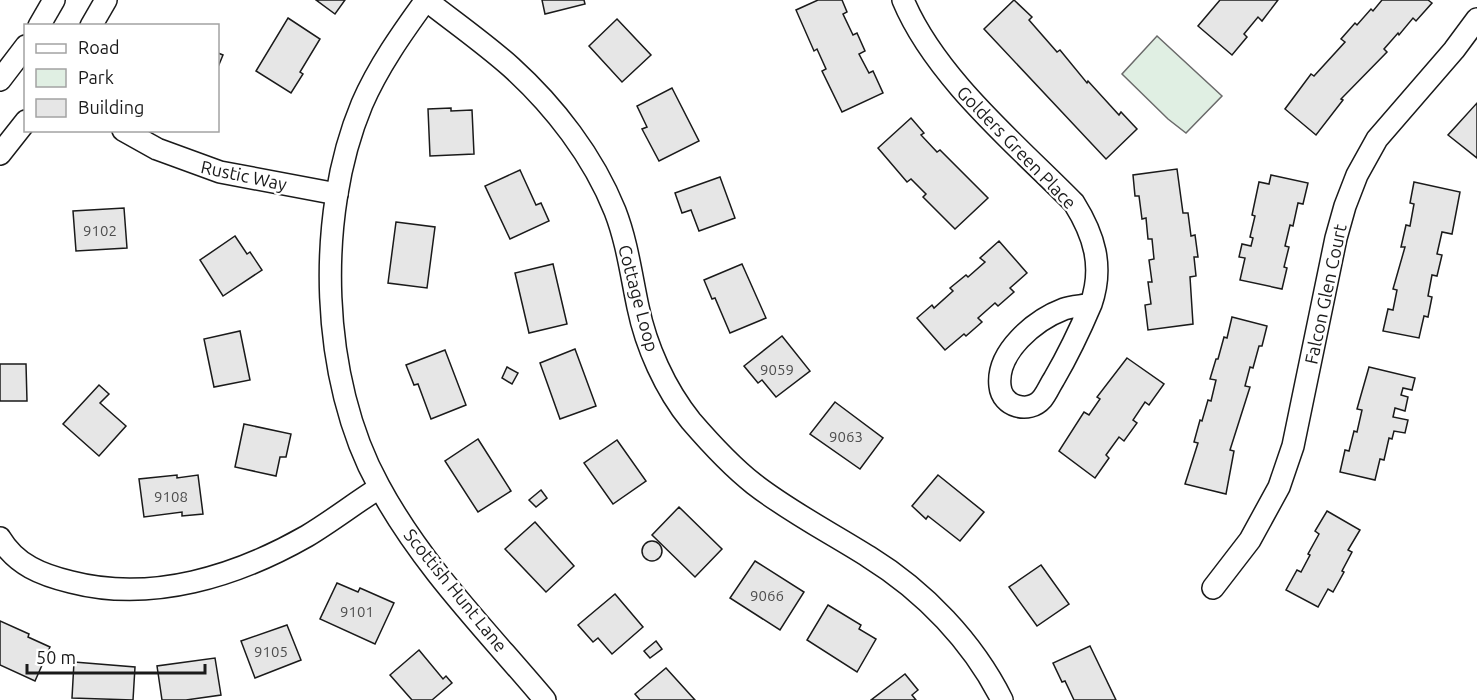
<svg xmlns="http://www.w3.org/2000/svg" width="1477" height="700" font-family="Ubuntu,sans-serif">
  <rect width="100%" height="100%" fill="#fff"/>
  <polygon fill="#e0efe3" stroke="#6a6a6a" stroke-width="1.5" points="1157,36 1222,96 1186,133 1168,119 1122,74"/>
  <g fill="#e6e6e6" stroke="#1a1a1a" stroke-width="1.5">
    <polygon points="316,0 345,0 335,14"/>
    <polygon points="542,0 584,0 585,4 545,14"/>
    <polygon points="818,0 842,0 847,12 843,14 853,35 857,33 865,51 859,54 869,73 873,71 883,93 842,112 822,71 826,69 817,49 814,51 796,10"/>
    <polygon points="1014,0 1032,17 1029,20 1057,52 1060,50 1087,83 1088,81 1119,115 1121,112 1137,129 1106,159 984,29"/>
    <polygon points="1220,0 1278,0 1262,21 1258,17 1244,34 1247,37 1232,55 1198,26"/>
    <polygon points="1382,0 1428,0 1432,3 1416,21 1413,18 1399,35 1398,33 1384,49 1387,52 1341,99 1343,100 1316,135 1285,109 1311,74 1314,76 1345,42 1341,39 1355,23 1357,25 1371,9 1373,11"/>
    <polygon points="288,18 320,39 300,72 303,74 291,93 256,71"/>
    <polygon points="617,19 651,55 622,82 589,46"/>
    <polygon points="218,53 223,55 218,67"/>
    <polygon points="672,88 699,141 659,161 642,129 647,127 637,106"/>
    <polygon points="1477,103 1477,158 1448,135"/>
    <polygon points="451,108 451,111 472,110 474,154 430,156 428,109"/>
    <polygon points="911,118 924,133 921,135 937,152 940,150 988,198 955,229 923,197 926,194 911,179 907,182 878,148"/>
    <polygon points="1177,169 1183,213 1188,213 1191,236 1195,235 1198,257 1194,257 1196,276 1190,277 1193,324 1148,330 1145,305 1151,304 1148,282 1152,282 1149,260 1154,259 1152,239 1148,239 1146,218 1142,219 1139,196 1135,196 1133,175"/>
    <polygon points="520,170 536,205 541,203 549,221 510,239 485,186"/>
    <polygon points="1271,175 1308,183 1303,204 1298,203 1293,226 1290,225 1285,246 1289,247 1284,267 1287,268 1282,289 1240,280 1245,258 1239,257 1242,244 1251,246 1253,238 1250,237 1255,216 1252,215 1259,182 1269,184"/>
    <polygon points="720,177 735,218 699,231 691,210 682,213 675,193"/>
    <polygon points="1414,182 1460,192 1452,234 1442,232 1437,254 1442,255 1437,276 1432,275 1428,296 1432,297 1428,317 1424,316 1419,338 1383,331 1388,309 1393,310 1397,290 1393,289 1405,247 1401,247 1406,225 1410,226 1414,204 1410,203"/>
    <polygon points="124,208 127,248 76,251 73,211"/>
    <polygon points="396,222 435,227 427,288 388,283"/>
    <polygon points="235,236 247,254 250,252 262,270 223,296 200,260"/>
    <polygon points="999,241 1027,273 1010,288 1014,292 998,306 995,303 978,318 982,322 966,336 964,334 945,350 917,318 932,305 934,308 953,291 950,288 966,275 968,277 985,262 980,258"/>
    <polygon points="553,264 567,324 529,333 515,273"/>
    <polygon points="742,264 766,318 730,333 715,298 712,299 704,280"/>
    <polygon points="1232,317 1267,326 1262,346 1259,346 1253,368 1250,367 1245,386 1250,387 1230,450 1234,451 1226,494 1185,484 1198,443 1194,442 1200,420 1202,421 1208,400 1211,401 1216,380 1210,379 1216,359 1218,359 1224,337 1227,338"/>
    <polygon points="240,331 250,380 214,387 204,339"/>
    <polygon points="782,336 810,371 776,397 762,380 758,383 744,366"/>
    <polygon points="575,349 596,406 560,419 540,363"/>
    <polygon points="445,350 466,405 431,419 418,384 414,385 406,365"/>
    <polygon points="1127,358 1164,384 1149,405 1145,402 1133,420 1137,423 1124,441 1119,437 1106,455 1109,458 1095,478 1059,451 1084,412 1089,415 1100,399 1097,397"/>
    <polygon points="0,364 26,364 27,401 0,401"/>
    <polygon points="507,367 518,373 512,384 502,378"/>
    <polygon points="1369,367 1415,378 1412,390 1403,388 1401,395 1408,397 1405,411 1395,408 1393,417 1408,420 1405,433 1394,431 1392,439 1389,438 1384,460 1380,459 1375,480 1340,472 1345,450 1349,451 1354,431 1357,432 1362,410 1357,409"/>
    <polygon points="99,385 109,394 100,403 126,426 99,456 63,424"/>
    <polygon points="835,402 883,438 860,469 810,434"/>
    <polygon points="244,424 291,434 286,457 280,457 276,476 235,467"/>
    <polygon points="478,439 511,491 478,512 445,461"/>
    <polygon points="617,440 646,481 613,504 584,463"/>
    <polygon points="177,475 177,478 198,475 203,514 182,516 182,512 144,517 139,479"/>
    <polygon points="938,475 984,512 960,541 928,516 926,519 912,506"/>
    <polygon points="541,490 547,498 536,507 529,500"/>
    <polygon points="679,507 722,549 695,577 652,535"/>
    <polygon points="1327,511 1360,530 1348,550 1352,552 1342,571 1344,572 1333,592 1328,589 1318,607 1286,590 1297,570 1301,572 1310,555 1308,554 1319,534 1315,531"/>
    <polygon points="535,522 574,566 546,592 505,549"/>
    <circle cx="652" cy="551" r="10"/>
    <polygon points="755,561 804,592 780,630 730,598"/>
    <polygon points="1041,565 1069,604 1037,626 1009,587"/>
    <polygon points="337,583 358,592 360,588 394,603 375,644 320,619"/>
    <polygon points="615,594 643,627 612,654 598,638 593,642 578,625"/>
    <polygon points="828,605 861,625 859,629 876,639 857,672 807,640"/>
    <polygon points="0,621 29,634 28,637 50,647 35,681 0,665"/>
    <polygon points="287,625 301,660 255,678 241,641"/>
    <polygon points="656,641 662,649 650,658 644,651"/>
    <polygon points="1090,646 1116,700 1074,700 1065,681 1062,682 1053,663"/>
    <polygon points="419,650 443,679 446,676 452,683 432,700 412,700 390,675"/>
    <polygon points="215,658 221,695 186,700 162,700 157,666"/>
    <polygon points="74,662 135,667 133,700 72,698"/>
    <polygon points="666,668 695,700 640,700 635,694"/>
    <polygon points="905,674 918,690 912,695 916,700 871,700"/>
  </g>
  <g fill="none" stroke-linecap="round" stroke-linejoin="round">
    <defs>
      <g id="minor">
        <path d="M426,0C454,22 484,43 511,67C554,106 593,156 615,211C627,242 631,274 638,307C646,346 665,389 691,421C710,443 731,466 754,484C790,512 831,533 869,557C924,591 973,642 1002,700"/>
        <path d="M426,0C402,33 378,67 362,104C315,216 320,380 379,486C422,566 487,631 545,700"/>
        <path d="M903,0C935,77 1016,144 1074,203C1094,235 1104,266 1091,304C1080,330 1068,355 1054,379C1050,385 1047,393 1042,399C1029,414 1002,407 1000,386C996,352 1035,320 1064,309C1072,306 1083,306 1091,304"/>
        <polyline points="39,26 54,0"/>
        <polyline points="91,26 106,0"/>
        <polyline points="0,80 26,46"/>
        <polyline points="123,130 157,149 220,172 337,194"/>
        <polyline points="0,154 26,121"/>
        <path d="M0,538C16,565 42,575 71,582C152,603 237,576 307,536C332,521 355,503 379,488"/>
        <polyline points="1213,588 1250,540 1279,487 1293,446 1336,238 1345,206 1357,175 1377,139 1454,50 1477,19"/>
      </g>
    </defs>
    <use href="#minor" stroke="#1a1a1a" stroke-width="24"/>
    <use href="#minor" stroke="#fff" stroke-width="21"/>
  </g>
  <g text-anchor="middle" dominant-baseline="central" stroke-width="4.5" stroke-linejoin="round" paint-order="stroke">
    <g font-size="15" fill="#4d4d4d">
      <text x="100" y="230">9102</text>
      <text x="777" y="369">9059</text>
      <text x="846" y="436">9063</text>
      <text x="171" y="496">9108</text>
      <text x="767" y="595">9066</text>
      <text x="357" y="611">9101</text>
      <text x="271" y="651">9105</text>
    </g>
    <g font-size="18" fill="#1a1a1a" stroke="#fff">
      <text transform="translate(1017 147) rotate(46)">Golders Green Place</text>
      <text transform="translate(244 175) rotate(12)">Rustic Way</text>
      <text transform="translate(1325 294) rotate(-78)">Falcon Glen Court</text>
      <text transform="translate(639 298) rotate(75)">Cottage Loop</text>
      <text transform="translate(456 590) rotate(51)">Scottish Hunt Lane</text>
    </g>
  </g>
  <rect x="24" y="24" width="195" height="108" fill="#ffffff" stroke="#a3a3a3" stroke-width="1.5"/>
  <rect x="36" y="44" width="30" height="9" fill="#ffffff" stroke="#a3a3a3" stroke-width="1.5"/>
  <text x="78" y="54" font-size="18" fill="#1a1a1a">Road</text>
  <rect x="36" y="69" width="30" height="18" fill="#e0efe3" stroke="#a3a3a3" stroke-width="1.5"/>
  <text x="78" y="84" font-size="18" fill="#1a1a1a">Park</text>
  <rect x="36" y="99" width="30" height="18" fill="#e6e6e6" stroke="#a3a3a3" stroke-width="1.5"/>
  <text x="78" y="114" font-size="18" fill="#1a1a1a">Building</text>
  <path d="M27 664v9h178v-9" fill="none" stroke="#1a1a1a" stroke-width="3"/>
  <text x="36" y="664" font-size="18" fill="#1a1a1a" stroke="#ffffff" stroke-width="4.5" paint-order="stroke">50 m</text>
</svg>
